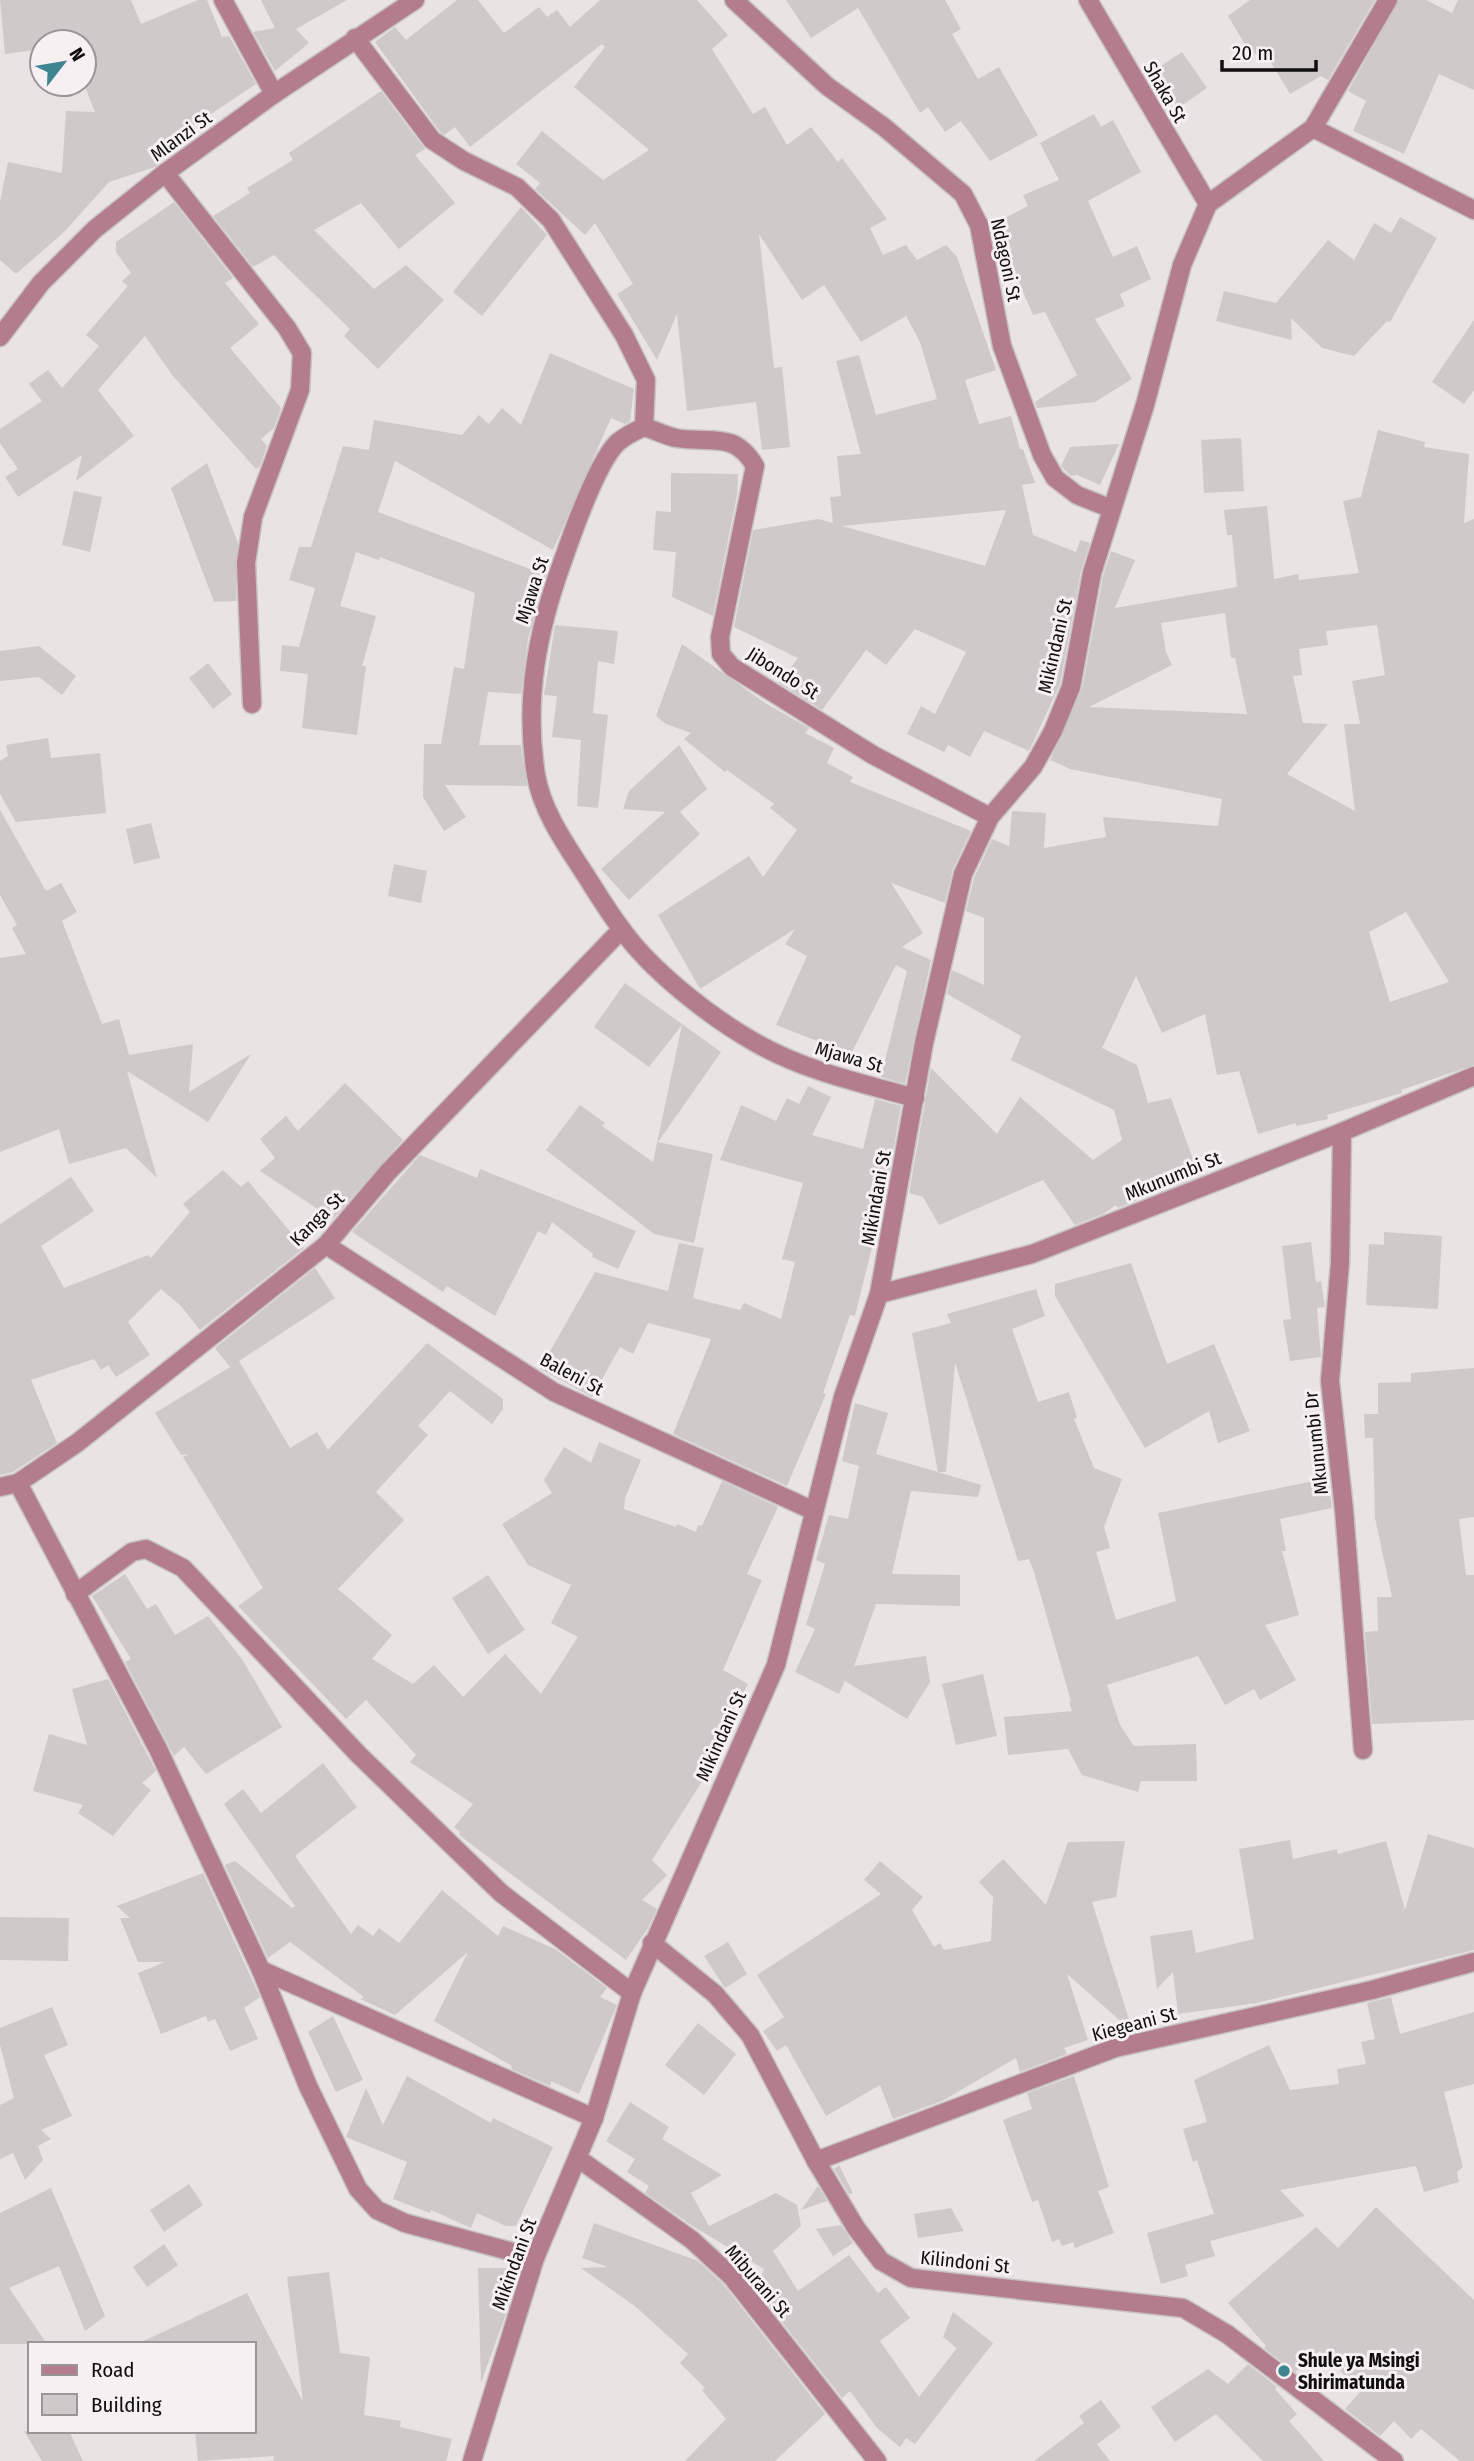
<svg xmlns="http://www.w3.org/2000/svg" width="1474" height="2461" font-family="'Fira Sans Condensed',sans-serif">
  <rect width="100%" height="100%" fill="#e9e3e4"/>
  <g fill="#cfc9ca" fill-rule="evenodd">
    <polygon points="0,0 131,0 141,24 198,0 207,0 222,37 229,36 256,84 166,144 166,149 157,150 159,164 155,167 109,182 64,232 16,274 0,260 0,202 8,162 62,173 66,111 95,112 84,84 84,42 42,42 42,49 5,54"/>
    <polygon points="261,0 347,0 296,29 309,43 275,71 253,32 275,28"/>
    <path d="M457,0H478L504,33L539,7L547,17L557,10L570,27L600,0H697L728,35L712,49L753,114L765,107L787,145L811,127L838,162L842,158L887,219L870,228L883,255L906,245L917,260L946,245L957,257L996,370L965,380L979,424L1011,416L1020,449H1023L1035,483L1022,485L1033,535L1076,552L1080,540L1090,543L1081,571L1060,684L1029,751L984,731L970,757L948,745L944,752L907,734L921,706L935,714L966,652L915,629L886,665L866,650L822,710L779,683L798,658L734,627L753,530L818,519L833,523L830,497L841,496L837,456L861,454L836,361L859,355L876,415L937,399L920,342L906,316L861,342L824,285L802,300L759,234L774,368L782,367L790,447L762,450L756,402L687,411L677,314L657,360L617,294L633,284L595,223L585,235L535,189L540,183L516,164L542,131L603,180L649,150L574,87L605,47L602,44L470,147L455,127L444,135L440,132L375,42L395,27L406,40ZM1006,510L985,566L842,526Z"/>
    <polygon points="786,0 945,0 961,29 952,34 978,79 999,67 1038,135 990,161 961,121 945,132 928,107 920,113 858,8 811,38"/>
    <polygon points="1250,0 1375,0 1328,80 1321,76 1290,94 1263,49 1252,56 1228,16"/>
    <polygon points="1399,0 1426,0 1452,13 1458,0 1474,0 1474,90 1439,74 1404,154 1353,131 1366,101 1348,91"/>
    <polygon points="1182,52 1207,88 1178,108 1153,71"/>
    <polygon points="381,91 425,149 415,155 455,203 399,249 361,203 314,230 374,289 406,265 444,300 378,369 344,336 350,329 274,255 253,267 213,216 250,193 247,188 293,160 289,153"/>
    <polygon points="1094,114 1101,127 1113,120 1141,172 1088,201 1113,257 1137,246 1151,279 1120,294 1125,306 1095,319 1132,379 1095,402 1037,408 1035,402 1077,375 1045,312 1033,315 1006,252 1012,250 997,222 1028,206 1023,195 1059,180 1040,143"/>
    <polygon points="174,202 233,278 225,283 259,324 230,348 281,408 274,428 261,439 267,446 260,466 256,469 173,376 145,336 98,390 134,436 76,481 82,455 18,497 5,477 18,469 0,443 0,429 42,401 29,384 48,370 62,388 99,346 86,335 128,286 122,281 131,273 116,252 116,242"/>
    <polygon points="521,207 547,235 482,316 453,292"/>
    <polygon points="1400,217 1437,238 1390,322 1387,321 1354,356 1322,348 1291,318 1292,340 1216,321 1224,291 1276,303 1328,240 1354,260 1374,223 1391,233"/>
    <polygon points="1474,320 1474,390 1464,404 1432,382"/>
    <polygon points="550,353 634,389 630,421 625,424 611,418 553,550 395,461 378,512 546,575 528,639 521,694 488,692 479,745 521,745 527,786 445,785 466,817 444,831 423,797 424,744 441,744 454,667 464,669 475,593 380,557 379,560 356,552 340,606 376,616 362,666 366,666 357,735 302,728 308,674 280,671 282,645 299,647 315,588 289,580 299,547 311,547 343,446 369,450 374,420 462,435 479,415 489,424 502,408 521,425"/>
    <path d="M1378,430L1425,442L1424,447L1469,454L1464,523L1474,519V1065L1401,1090L1402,1093L1327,1115L1328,1119L1296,1126V1123L1258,1134L1239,1071L1217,1075L1205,1014L1162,1033L1136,976L1102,1048L1137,1065L1148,1103L1171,1098L1199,1176L1172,1187L1170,1180L1142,1198L1118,1208L1116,1205L1103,1214L1075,1225L1043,1180L939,1225L923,1197L909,1193L931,1068L997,1134L1020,1097L1093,1160L1122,1140L1114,1110L1011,1060L1021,1036L947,994L952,970L984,985V918L966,911L974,878L992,839L1009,846L1012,811L1046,813L1044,848L1106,837L1103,817L1218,826L1222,799L1070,769L1050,760L1082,689L1103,576L1111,551L1135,560L1115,608L1237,587L1232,535H1227L1224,510L1267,506L1274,579L1298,574L1299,580L1359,573L1343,501L1361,497ZM1225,613L1231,658H1235L1247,714L1089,707L1172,665L1166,652L1161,623ZM1377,625L1385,675L1352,681L1360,724H1344L1355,811L1287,774L1328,724L1303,723L1293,676L1302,675L1299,649L1328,645L1326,631ZM1406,912L1449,982L1390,1002L1369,932Z"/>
    <polygon points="1241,438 1244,491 1204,493 1201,440"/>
    <polygon points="1119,444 1100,485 1077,475 1071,476 1061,466 1070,447"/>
    <polygon points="207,463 238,543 236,601 214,602 171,488"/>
    <polygon points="671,473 738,474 737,495 713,616 672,597 676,552 653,550 656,511 671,512"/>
    <polygon points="74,491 102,497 90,552 62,545"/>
    <polygon points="555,625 618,631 614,664 598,661 593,713 608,715 598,808 577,806 581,740 552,737 557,696 544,695"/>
    <polygon points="682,644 765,703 809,728 805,733 834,748 827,763 853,777 850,782 971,831 953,869 945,903 891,883 923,933 902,947 931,960 905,1084 881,1077 907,971 896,965 851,1054 776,1025 807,956 785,944 795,929 700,989 658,915 749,856 763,877 797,830 770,808 774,804 727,770 725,772 684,739 691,733 666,724 656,716"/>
    <polygon points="39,646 76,676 62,695 39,677 0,681 0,651"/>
    <polygon points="208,663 232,694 213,709 189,678"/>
    <polygon points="48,738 51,758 100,753 106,813 16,822 0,794 0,761 8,756 6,745"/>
    <polygon points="679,745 707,789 680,812 700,834 629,900 601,869 665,812 623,809 629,791"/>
    <polygon points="0,810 46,891 61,883 77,912 62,921 102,1024 119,1019 129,1055 193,1044 189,1092 251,1054 208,1122 127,1071 157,1178 126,1148 69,1164 59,1129 0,1152 0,958 26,954 12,928 17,925 0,895"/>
    <polygon points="151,823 160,858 134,864 126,829"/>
    <polygon points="394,864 427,871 421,903 388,896"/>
    <polygon points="625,983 721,1052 658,1142 713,1154 694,1243 654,1234 546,1150 580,1105 605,1123 602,1126 653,1162 682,1025 649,1067 594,1027"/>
    <polygon points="345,1083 403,1140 333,1219 260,1171 275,1158 260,1139 286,1116 298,1131"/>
    <polygon points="808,1086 831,1097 812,1135 863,1149 875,1099 901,1106 886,1191 855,1316 850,1315 823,1393 826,1394 787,1486 673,1434 711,1339 648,1323 633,1354 620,1347 592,1397 540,1369 595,1272 668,1291 679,1243 704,1248 693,1298 740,1310 744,1303 781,1319 795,1262 782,1259 803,1183 720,1160 741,1105 776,1121 787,1098 799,1104"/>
    <polygon points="420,1155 477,1178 480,1169 636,1231 618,1269 592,1257 593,1254 552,1222 546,1235 538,1231 495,1316 447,1286 443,1292 352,1232"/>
    <polygon points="223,1170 241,1187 248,1181 304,1248 200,1330 181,1306 161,1289 128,1322 150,1355 116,1377 108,1365 101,1370 94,1359 31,1380 57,1443 13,1472 0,1475 0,1224 71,1177 94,1211 41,1246 64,1288 148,1255 151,1258 190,1212 183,1204"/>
    <polygon points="1384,1232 1442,1236 1438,1309 1366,1305 1369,1244 1384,1245"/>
    <polygon points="1311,1242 1316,1282 1321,1281 1325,1307 1317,1308 1321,1357 1290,1361 1283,1320 1291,1319 1282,1246"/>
    <polygon points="1131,1263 1167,1364 1214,1344 1250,1431 1218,1443 1209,1411 1145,1448 1055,1296 1055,1284"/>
    <polygon points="315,1268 335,1298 239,1361 290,1448 317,1432 328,1450 427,1343 503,1399 503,1409 492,1424 450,1391 418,1426 428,1435 376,1492 404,1520 338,1589 392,1635 372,1659 413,1684 434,1665 463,1697 505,1654 541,1694 578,1637 551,1623 571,1585 528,1565 502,1524 552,1493 544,1480 564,1447 591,1463 599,1442 641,1460 625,1498 624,1509 676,1527 677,1524 696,1532 698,1525 702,1526 722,1481 778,1507 747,1574 762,1580 723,1670 748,1684 703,1764 710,1769 652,1860 667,1875 642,1900 657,1909 648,1928 626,1960 459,1835 460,1832 454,1827 473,1804 410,1762 416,1755 366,1700 346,1719 238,1606 263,1588 183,1457 189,1454 181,1455 155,1413 230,1367 215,1348"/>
    <polygon points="1036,1289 1045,1316 1012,1329 1038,1402 1069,1392 1077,1418 1074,1419 1094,1468 1122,1479 1104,1527 1110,1548 1096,1552 1116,1620 1176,1601 1158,1513 1328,1478 1332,1508 1280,1519 1286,1551 1282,1551 1299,1615 1265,1625 1296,1680 1260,1700 1254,1689 1225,1705 1198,1656 1107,1685 1120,1725 1134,1746 1196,1744 1197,1781 1141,1781 1138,1792 1082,1775 1068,1749 1008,1755 1004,1717 1072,1711 1069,1702 1071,1701 1034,1572 1029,1559 1018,1561 955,1363 946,1472 938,1472 981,1485 978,1497 911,1491 892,1574 960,1575 960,1606 876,1604 854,1666 926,1656 930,1682 907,1719 845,1681 839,1694 795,1672 815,1629 806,1625 825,1564 816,1560 829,1515 848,1519 859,1466 842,1461 855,1403 888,1413 876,1454 938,1472 912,1333 951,1323 947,1314"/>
    <polygon points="1474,1368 1474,1517 1459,1519 1466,1575 1474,1575 1474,1720 1372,1724 1365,1632 1378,1631 1377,1597 1392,1597 1375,1518 1373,1438 1365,1438 1364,1414 1378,1414 1378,1383 1411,1382 1411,1373"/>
    <polygon points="125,1574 147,1609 156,1604 175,1635 208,1616 242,1659 282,1727 206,1774 184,1747 174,1756 125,1662 131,1659 92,1596"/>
    <polygon points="488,1575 525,1630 488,1654 452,1598"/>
    <polygon points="983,1674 997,1736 956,1745 942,1684"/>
    <polygon points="108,1679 156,1771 142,1783 151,1790 113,1836 78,1813 83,1805 33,1791 49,1734 87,1745 72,1689"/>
    <polygon points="323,1763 357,1807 295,1856 351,1934 358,1925 373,1936 379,1928 399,1943 442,1890 498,1936 503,1926 555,1949 607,1988 600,1997 617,2005 579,2094 551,2081 550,2086 511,2069 512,2066 434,2021 468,1952 395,2015 360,1999 364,1997 290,1942 268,1958 225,1865 235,1861 292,1908 295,1906 224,1804 243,1789 261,1813"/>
    <polygon points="1428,1834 1474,1848 1474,1950 1257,2003 1178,2014 1173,1972 1157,1989 1150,1936 1192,1930 1196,1953 1254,1939 1239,1849 1290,1840 1293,1859 1337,1849 1338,1854 1386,1841 1405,1910"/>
    <polygon points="1125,1841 1116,1897 1092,1902 1133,2032 1067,1974 1088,2040 1064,2048 1067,2054 1020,2072 1016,2058 942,2101 893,2119 880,2085 826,2116 786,2045 777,2051 763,2031 784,2017 757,1975 881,1894 864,1880 880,1861 923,1897 912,1910 934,1947 940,1943 944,1950 991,1941 993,1897 979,1882 1003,1859 1046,1905 1068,1842"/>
    <polygon points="203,1873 260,1997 244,2008 258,2039 230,2051 215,2019 208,2022 206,2016 161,2034 138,1973 165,1962 138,1962 120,1918 130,1918 117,1906"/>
    <polygon points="0,1917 69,1918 68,1961 0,1960"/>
    <polygon points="728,1942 747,1974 725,1988 704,1956"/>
    <polygon points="1391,1997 1400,2034 1474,2012 1474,2084 1444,2092 1463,2167 1457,2172 1459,2182 1424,2192 1416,2166 1280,2190 1305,2216 1210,2241 1215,2256 1185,2265 1188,2276 1161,2284 1147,2233 1214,2214 1197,2160 1193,2162 1183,2129 1207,2122 1194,2080 1269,2045 1290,2090 1339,2084 1337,2069 1366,2064 1361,2042 1375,2039 1367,2003"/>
    <polygon points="52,2007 68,2045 44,2055 72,2116 41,2130 51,2139 38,2146 43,2160 25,2180 13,2153 0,2159 0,2105 14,2098 0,2045 0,2028"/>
    <polygon points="333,2016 363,2080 336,2092 308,2032"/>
    <polygon points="698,2023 736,2054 704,2095 665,2065"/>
    <polygon points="407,2076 491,2123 493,2118 553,2147 516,2226 506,2226 477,2213 471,2228 431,2210 430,2213 393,2199 407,2162 346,2137 366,2088 383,2125"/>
    <polygon points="1074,2076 1109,2187 1098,2191 1114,2233 1075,2248 1073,2242 1062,2246 1059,2239 1052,2242 1038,2200 1032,2202 1003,2120 1032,2109 1027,2093"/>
    <polygon points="630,2102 669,2127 662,2139 722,2175 691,2193 709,2226 776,2193 797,2205 801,2226 773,2251 798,2291 849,2255 878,2293 886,2287 910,2318 880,2341 919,2397 957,2348 943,2337 953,2312 993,2343 915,2444 906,2438 900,2447 877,2428 850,2391 842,2398 748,2279 758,2282 764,2269 691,2225 645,2193 649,2186 627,2172 635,2159 606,2141"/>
    <polygon points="839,2165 853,2193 849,2194 834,2169"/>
    <polygon points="189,2184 203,2205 164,2232 150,2210"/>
    <polygon points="818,2186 827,2201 801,2210"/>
    <polygon points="51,2188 105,2316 85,2331 59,2266 9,2288 47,2344 0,2344 0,2213"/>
    <polygon points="1376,2207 1474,2300 1474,2461 1460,2461 1421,2429 1411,2439 1394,2421 1380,2436 1345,2409 1361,2391 1320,2351 1295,2372 1264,2348 1266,2346 1228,2303 1316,2227 1338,2248"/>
    <polygon points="951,2208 964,2231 918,2238 914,2214"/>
    <polygon points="594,2223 698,2261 724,2285 825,2414 775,2461 685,2461 726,2419 702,2390 705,2388 680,2363 688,2354 636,2307 581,2268 608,2267 582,2258"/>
    <polygon points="841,2225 853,2243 833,2256 816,2229"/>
    <polygon points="164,2244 178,2265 147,2287 133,2267"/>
    <polygon points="478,2268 506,2268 507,2311 481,2383"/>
    <polygon points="329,2272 340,2353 370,2357 364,2415 401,2421 400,2427 452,2439 446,2461 273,2461 274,2456 198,2461 195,2431 254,2431 254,2344 137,2344 247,2293 303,2402 287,2277"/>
    <polygon points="1248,2364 1277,2387 1275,2389 1297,2414 1289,2421 1324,2461 1263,2461 1216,2414 1175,2442 1151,2407 1208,2369 1228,2384"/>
    <polygon points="1101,2400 1121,2427 1097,2444 1110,2461 1034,2461 1084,2423 1079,2416"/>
    <polygon points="24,2431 69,2431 83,2461 42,2461"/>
  </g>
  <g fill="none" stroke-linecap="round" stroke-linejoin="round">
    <defs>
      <g id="street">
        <polyline points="223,0 274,94"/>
        <polyline points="734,0 827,86 884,127 963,194 979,225 1002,346 1042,455 1055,478 1077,495 1112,509"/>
        <polyline points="1088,0 1208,204"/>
        <path d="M355,38L432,140L464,161L517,187L551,220L624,335L646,380L644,427C635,431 625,436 617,443C597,463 572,534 562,563C537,632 524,701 536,775C541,807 562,839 579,865C593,886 605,907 620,927C650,970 710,1017 756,1043C805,1071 861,1083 915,1098"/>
        <polyline points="1313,128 1474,210"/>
        <polyline points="165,173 287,328 302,353 300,390 253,517 246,563 252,704"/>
        <polyline points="0,337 41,283 95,229 165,173 274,94 415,0"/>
        <path d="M644,427C655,430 666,436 676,438C711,444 734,430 755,466L720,637L721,654L732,667L873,755L990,817"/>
        <polyline points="1342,1132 1340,1263 1330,1381 1344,1510 1363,1750"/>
        <polyline points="326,1245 554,1392 814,1511"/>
        <polyline points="879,1294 1032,1254 1342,1132 1474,1076"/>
        <polyline points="18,1483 158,1749 261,1970 308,2086 358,2189 377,2210 405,2223 535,2258"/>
        <polyline points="0,1487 18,1483 77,1443 326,1245 388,1172 621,930"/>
        <polyline points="75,1594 132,1552 146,1549 183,1568 358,1754 501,1893 632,1993"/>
        <polyline points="652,1943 715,1994 750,2035 816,2161 856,2228 881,2261 911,2278 1183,2308 1227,2334 1394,2461"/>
        <polyline points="261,1970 594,2118"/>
        <polyline points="579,2159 692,2240 732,2277 877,2461"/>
        <polyline points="816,2161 1115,2048 1372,1990 1474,1962"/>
        <polyline points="472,2461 535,2258 594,2118 632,1993 776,1665 843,1397 879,1294 924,1043 963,874 990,817 1033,767 1053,731 1071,687 1092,573 1145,405 1182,265 1208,204 1313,128 1388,0"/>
      </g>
    </defs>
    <use href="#street" stroke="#c6c1c2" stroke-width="21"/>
    <use href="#street" stroke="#b47d8e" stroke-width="18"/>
  </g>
  <circle fill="#3e8590" stroke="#f6f0f2" stroke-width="2.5" cx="1284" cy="2371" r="7"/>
  <g text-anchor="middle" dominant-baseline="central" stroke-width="6" stroke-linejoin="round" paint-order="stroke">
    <g font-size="19" fill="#100e0f" stroke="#f6f0f2">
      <text transform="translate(1165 92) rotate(60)">Shaka St</text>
      <text transform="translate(181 136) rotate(-36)">Mlanzi St</text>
      <text transform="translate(1006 260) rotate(78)">Ndagoni St</text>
      <text transform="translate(532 590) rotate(-72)">Mjawa St</text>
      <text transform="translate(1055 646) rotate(-77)">Mikindani St</text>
      <text transform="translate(783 673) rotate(32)">Jibondo St</text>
      <text transform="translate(849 1057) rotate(16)">Mjawa St</text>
      <text transform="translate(1173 1176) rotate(-22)">Mkunumbi St</text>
      <text transform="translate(876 1198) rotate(-80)">Mikindani St</text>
      <text transform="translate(317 1219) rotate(-45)">Kanga St</text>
      <text transform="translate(572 1374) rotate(28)">Baleni St</text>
      <text transform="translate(1316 1443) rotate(-96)">Mkunumbi Dr</text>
      <text transform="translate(721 1736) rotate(-66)">Mikindani St</text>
      <text transform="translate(1134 2024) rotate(-15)">Kiegeani St</text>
      <text transform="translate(965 2262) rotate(6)">Kilindoni St</text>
      <text transform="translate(514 2264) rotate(-70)">Mikindani St</text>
      <text transform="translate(758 2281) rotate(49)">Miburani St</text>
    </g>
    <g font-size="19" font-weight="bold" fill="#100e0f" stroke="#f6f0f2" text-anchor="start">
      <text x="1298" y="2360">Shule ya Msingi<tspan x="1298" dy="22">Shirimatunda</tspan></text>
    </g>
  </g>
  <rect x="28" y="2342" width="228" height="91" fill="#f6f0f2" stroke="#9a9697" stroke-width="2"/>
  <rect x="42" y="2365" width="35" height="10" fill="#b47d8e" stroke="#9a9697" stroke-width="2"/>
  <text x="91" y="2377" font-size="21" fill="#100e0f">Road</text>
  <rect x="42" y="2394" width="35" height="21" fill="#cfc9ca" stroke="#9a9697" stroke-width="2"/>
  <text x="91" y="2412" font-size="21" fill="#100e0f">Building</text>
  <g transform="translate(63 63) rotate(59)"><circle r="33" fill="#f6f0f2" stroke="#9a9697" stroke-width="2"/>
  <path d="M0-5L12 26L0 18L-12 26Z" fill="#3e8590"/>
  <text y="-10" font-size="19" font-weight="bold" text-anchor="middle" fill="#100e0f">N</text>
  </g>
  <path d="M1222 60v10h94v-10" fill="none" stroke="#100e0f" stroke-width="3.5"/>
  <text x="1232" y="60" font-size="21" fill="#100e0f" stroke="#f6f0f2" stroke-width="5" paint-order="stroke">20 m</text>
</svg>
